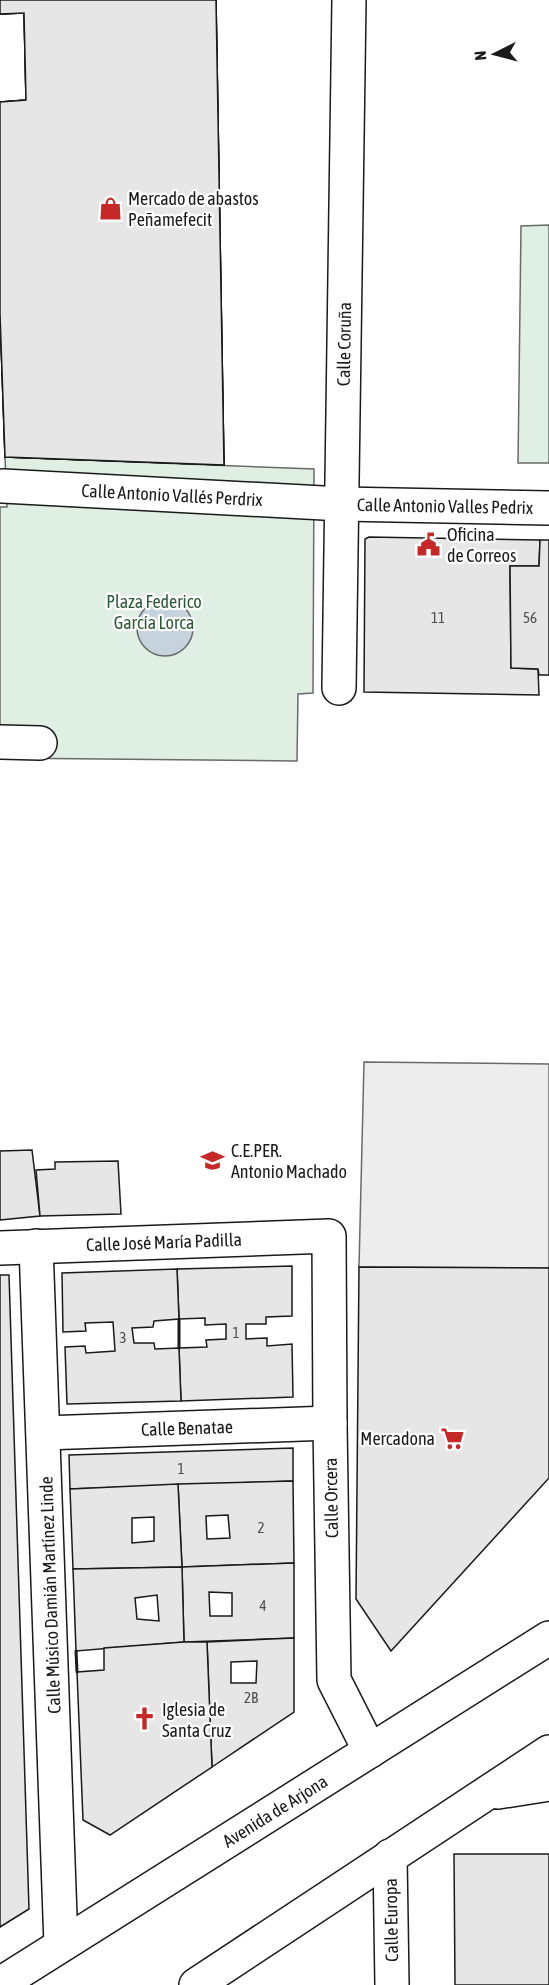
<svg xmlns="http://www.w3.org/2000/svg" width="549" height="1985" font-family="'Asap Condensed',sans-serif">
  <rect width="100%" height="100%" fill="#fff"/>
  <g fill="#e0efe3" stroke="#6a6a6a" stroke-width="1.5">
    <polygon points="549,225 549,463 518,463 521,226"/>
    <polygon points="5,457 314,469 313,693 298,694 297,761 0,758 0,507 7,507"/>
  </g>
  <polygon fill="#ededed" stroke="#6a6a6a" stroke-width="1.5" points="364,1062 549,1064 549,1268 359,1267"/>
  <circle fill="#c6d2dc" stroke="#6a6a6a" stroke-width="1.5" cx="165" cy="628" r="28"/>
  <g fill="#e6e6e6" stroke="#1a1a1a" stroke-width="1.5" fill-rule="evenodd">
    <polygon points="0,0 216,0 224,465 5,457 0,314 0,102 26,100 24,13 0,14"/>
    <polygon points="0,0 216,0 224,465 5,457 0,314 0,102 26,100 24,13 0,14"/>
    <polygon points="0,0 216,0 224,465 5,457 0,314 0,102 26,100 24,13 0,14"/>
    <polygon points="369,537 540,540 539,566 510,566 511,668 538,669 539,695 364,692 365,539"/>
    <polygon points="540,540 549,540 549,675 539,675 538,669 511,668 510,566 539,566"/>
    <polygon points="32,1150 40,1216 0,1220 0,1151"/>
    <polygon points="118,1161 121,1214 40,1216 36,1170 55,1169 55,1162"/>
    <polygon points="292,1266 292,1316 266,1317 266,1324 246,1324 246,1339 267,1338 267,1346 292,1344 293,1397 181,1401 179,1348 207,1347 206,1340 226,1339 226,1324 205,1325 205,1318 179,1319 177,1269"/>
    <polygon points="359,1267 549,1268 549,1478 391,1651 356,1599"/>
    <polygon points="177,1269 179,1319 154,1321 153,1327 132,1328 134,1343 154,1343 155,1349 179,1348 181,1401 67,1404 65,1347 85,1346 86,1353 115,1351 113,1322 85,1323 86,1331 63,1332 62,1273"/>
    <polygon points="0,1275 9,1275 29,1909 0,1927"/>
    <polygon points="293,1448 293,1481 70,1489 69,1455"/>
    <path d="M293,1481L294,1563L182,1567L178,1484ZM228,1515L230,1538L207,1539L206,1516Z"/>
    <path d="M178,1484L182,1567L73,1569L70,1489ZM154,1517V1541L132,1543V1518Z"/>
    <path d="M294,1563V1638L184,1642L182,1567ZM209,1592L232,1593V1616H210Z"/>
    <path d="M182,1567L184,1642L76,1651L73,1569ZM157,1595L159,1621L137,1619L135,1598Z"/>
    <path d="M294,1638V1712L212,1767L207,1642ZM257,1661L256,1683H231V1662Z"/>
    <polygon points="184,1642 207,1642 212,1767 110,1835 83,1820 77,1672 104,1670 104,1648"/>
    <polygon points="454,1854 549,1854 549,1985 455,1985"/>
  </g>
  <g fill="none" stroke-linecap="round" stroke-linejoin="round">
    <defs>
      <g id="street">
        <polyline points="3,486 342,504 549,508"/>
        <polyline points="339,688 349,0"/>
        <polyline points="0,742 40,743"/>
        <polyline points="36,1246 61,1945"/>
        <polyline points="0,1248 329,1236 330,1423 334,1680 370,1751"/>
        <polyline points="44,1433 330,1423"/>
        <polyline points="390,1856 392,1985"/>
      </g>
      <g id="secondary">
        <polyline points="498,1792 549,1784"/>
        <polyline points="0,1984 549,1638"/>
        <polyline points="196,1985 549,1752"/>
      </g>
    </defs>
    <use href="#street" stroke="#1a1a1a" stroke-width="36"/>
    <use href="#secondary" stroke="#1a1a1a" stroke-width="36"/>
    <use href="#street" stroke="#fff" stroke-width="33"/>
    <use href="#secondary" stroke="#fff" stroke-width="33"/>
    <g stroke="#1a1a1a" stroke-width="3">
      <polyline points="179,1319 179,1348"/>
      <polyline points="76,1651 77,1672"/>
    </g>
  </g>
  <defs>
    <symbol id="shop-bare" viewBox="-9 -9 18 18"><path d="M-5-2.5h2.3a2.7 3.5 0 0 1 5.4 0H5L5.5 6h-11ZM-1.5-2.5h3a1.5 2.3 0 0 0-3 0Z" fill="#c62828" stroke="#fff" stroke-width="2.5" paint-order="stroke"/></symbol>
    <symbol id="civic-bare" viewBox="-9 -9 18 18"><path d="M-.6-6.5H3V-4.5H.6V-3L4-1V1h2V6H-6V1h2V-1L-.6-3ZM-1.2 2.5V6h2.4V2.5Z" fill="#c62828" stroke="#fff" stroke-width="2.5" paint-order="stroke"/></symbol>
    <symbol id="school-bare" viewBox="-9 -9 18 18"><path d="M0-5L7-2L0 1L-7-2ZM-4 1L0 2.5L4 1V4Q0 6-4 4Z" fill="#c62828" stroke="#fff" stroke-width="2.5" paint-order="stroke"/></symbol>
    <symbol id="supermarket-bare" viewBox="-9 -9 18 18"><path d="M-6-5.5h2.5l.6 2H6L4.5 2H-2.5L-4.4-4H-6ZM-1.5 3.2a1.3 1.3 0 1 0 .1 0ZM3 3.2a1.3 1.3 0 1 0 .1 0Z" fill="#c62828" stroke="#fff" stroke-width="2.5" paint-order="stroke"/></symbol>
    <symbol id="church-bare" viewBox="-9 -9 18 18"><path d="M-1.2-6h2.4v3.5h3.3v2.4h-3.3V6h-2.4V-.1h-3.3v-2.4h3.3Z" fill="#c62828" stroke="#fff" stroke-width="2.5" paint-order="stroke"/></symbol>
  </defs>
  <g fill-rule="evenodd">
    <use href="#shop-bare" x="94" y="192" width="33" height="33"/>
    <use href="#civic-bare" x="412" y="528" width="33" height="33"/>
    <use href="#school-bare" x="196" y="1144" width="33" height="33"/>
    <use href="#supermarket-bare" x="436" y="1422" width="33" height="33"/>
    <use href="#church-bare" x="128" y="1702" width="33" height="33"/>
  </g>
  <g text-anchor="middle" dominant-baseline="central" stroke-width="4.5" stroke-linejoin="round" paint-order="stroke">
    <g font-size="15" fill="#4d4d4d">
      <text x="438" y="617">11</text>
      <text x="530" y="617">56</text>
      <text x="236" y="1332">1</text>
      <text x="123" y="1337">3</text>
      <text x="181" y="1468">1</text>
      <text x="261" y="1527">2</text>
      <text x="263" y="1605">4</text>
      <text x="251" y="1697">2B</text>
    </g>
    <g font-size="18" fill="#1a1a1a" stroke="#fff" text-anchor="start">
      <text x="128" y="198">Mercado de abastos<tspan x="128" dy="21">Peñamefecit</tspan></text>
      <text x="447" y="534">Oficina<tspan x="447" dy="21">de Correos</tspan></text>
      <text x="231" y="1150">C.E.PER.<tspan x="231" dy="21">Antonio Machado</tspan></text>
      <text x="435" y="1438" text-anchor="end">Mercadona</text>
      <text x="162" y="1709">Iglesia de<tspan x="162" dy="21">Santa Cruz</tspan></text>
    </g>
    <g font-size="18" fill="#1a1a1a" stroke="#fff">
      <text transform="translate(344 344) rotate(-89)">Calle Coruña</text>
      <text transform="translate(172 495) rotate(3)">Calle Antonio Vallés Perdrix</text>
      <text transform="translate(445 506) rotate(1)">Calle Antonio Valles Pedrix</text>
      <text transform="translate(164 1242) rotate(-2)">Calle José María Padilla</text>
      <text transform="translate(187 1428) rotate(-2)">Calle Benatae</text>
      <text transform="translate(331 1498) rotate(-91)">Calle Orcera</text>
      <text transform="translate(50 1595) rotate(-92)">Calle Músico Damián Martínez Linde</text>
      <text transform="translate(275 1811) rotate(-32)">Avenida de Arjona</text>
      <text transform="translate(391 1920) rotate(-91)">Calle Europa</text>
    </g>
    <g font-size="18" fill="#2b5a34" stroke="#fff">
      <text x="154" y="601">Plaza Federico<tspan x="154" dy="21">García Lorca</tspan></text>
    </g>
  </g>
  <g transform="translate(495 54) rotate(264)" stroke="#ffffff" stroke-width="4.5" paint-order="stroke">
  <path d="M0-4.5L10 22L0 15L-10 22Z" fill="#1a1a1a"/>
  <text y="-9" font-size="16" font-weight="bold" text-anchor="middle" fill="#1a1a1a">N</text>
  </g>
</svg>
